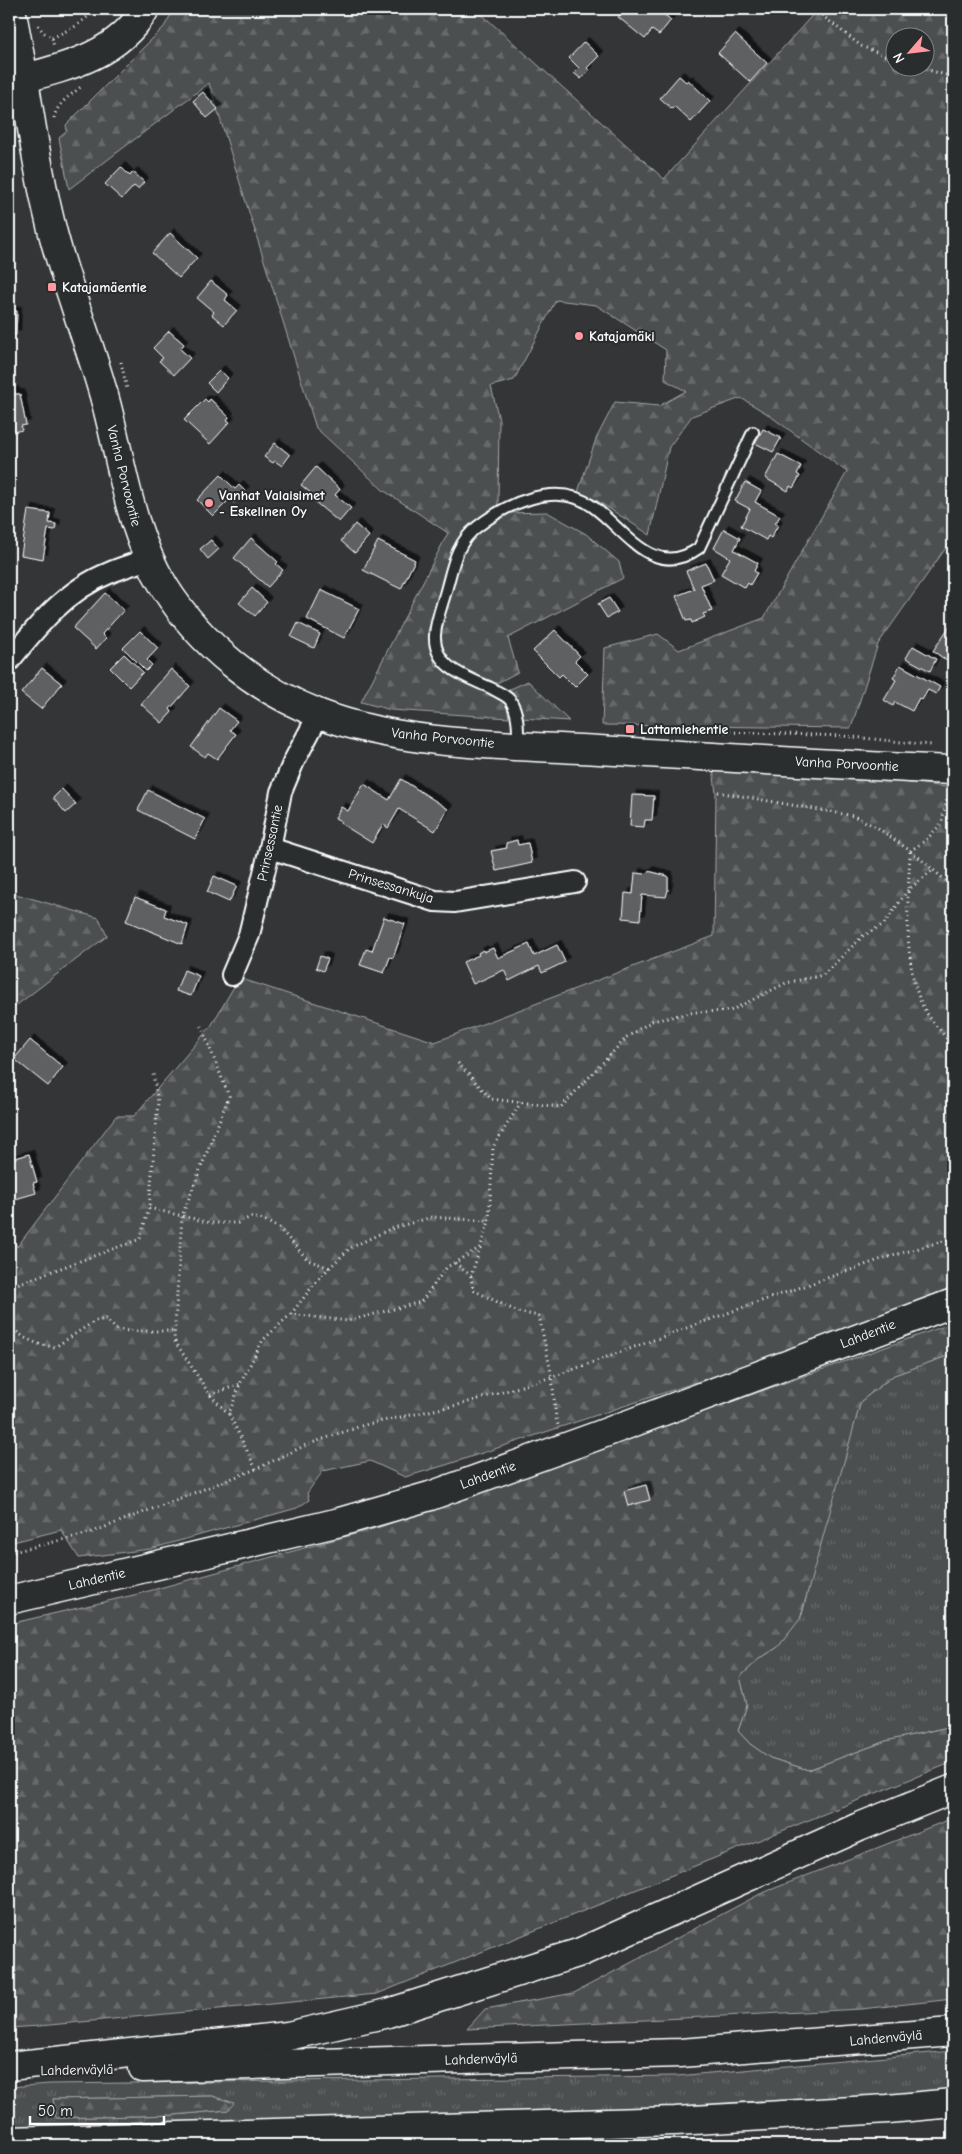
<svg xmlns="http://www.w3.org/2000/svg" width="962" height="2154" font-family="'Comic Neue',sans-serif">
  <defs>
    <pattern id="grass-tufts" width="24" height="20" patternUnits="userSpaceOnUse" patternTransform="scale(1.25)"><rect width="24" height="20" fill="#4c4f50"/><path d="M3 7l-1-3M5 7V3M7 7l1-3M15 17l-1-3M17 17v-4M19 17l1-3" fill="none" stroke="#67696a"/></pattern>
    <pattern id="forest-firs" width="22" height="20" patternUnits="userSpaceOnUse" patternTransform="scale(1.25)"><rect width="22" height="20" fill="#4c4f50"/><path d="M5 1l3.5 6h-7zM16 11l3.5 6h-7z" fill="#67696a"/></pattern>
    <filter id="shadow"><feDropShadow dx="4.5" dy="-4.5" stdDeviation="0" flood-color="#0009"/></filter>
  </defs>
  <rect width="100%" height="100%" fill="#333536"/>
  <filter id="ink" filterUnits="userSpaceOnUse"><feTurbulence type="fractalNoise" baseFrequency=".02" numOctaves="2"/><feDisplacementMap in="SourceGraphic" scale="10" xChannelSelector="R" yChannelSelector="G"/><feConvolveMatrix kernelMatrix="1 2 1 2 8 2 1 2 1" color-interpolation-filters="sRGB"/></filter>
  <g filter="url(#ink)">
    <g fill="url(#grass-tufts)" stroke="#a6a7a8" fill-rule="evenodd">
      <polygon points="953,1354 953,1726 886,1741 808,1770 770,1758 750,1744 738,1731 747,1705 740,1677 759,1659 778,1647 802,1615 817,1553 861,1401 894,1375"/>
      <path d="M953,2051V2091L873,2098L510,2115L9,2129V2087L50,2084L677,2076ZM213,2096L228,2110L174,2115L57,2118L53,2099Z"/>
    </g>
    <g fill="url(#forest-firs)" stroke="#a6a7a8" fill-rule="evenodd">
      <path d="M174,9H476L664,179L818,9H953V538L878,644L851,728L602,725L605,648L658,634L679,650L764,618L847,472L766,413L741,398L692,416L669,447L650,535L596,500L578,492L596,439L615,402L659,406L686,391L665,380L666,350L596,305L556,300L514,380L491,386L499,420L498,504L457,540L428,631L435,665L506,702L509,718L391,710L361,702L448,533L383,490L316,428L209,83L69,189L59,138L67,131L66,125L164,27ZM894,38H924V68H894Z"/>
      <polygon points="547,512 586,534 619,562 623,578 508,638 518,672 495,684 458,668 447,659 439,635 463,547 504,513"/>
      <polygon points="528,681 569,721 521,718 520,705 506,691"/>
      <polygon points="713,768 916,783 953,788 953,1287 766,1359 446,1465 405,1477 370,1461 323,1471 307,1493 309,1500 297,1508 150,1549 79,1558 61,1530 9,1543 9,1228 17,1247 116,1116 134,1116 211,1026 239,978 435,1042 714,936 716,793"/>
      <polygon points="9,892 99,918 107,936 9,1011"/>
      <polygon points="953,1323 953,1354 894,1375 861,1401 800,1619 778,1647 759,1659 740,1677 747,1705 738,1731 750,1744 770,1758 808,1770 886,1741 953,1726 953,1762 377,1994 39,2026 9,2028 9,1624 138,1594 380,1527"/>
      <polygon points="953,1818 953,1999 861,2009 467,2029 485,2009 574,1993 760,1894"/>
      <polygon points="213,2096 234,2103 228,2110 174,2115 56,2118 53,2099"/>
    </g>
    <g fill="#5f6162" stroke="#fff" filter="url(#shadow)">
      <polygon points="620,9 657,9 671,20 659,35 652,30 645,39 618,17 623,11"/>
      <polygon points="735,34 767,63 750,82 718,53"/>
      <polygon points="584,42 599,56 587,68 589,70 581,79 574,73 579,68 569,58"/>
      <polygon points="679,76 686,82 688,80 710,101 691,122 674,106 672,109 660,98"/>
      <polygon points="203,92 218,109 207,118 193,101"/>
      <polygon points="121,167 130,176 133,172 144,182 138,189 134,186 122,199 105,184"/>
      <polygon points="170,233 197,258 179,278 152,253"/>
      <polygon points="211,281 228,295 225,300 237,310 224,325 212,315 214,312 197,298"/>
      <polygon points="9,311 17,311 16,335 9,335"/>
      <polygon points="169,331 184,344 180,349 190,358 174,375 159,361 163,358 153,348"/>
      <polygon points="220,370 228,378 216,392 207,383"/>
      <polygon points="14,391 15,394 20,394 26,425 21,426 22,430 9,433 9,392"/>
      <polygon points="205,399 208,402 210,399 229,417 227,420 230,422 210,444 184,420"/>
      <polygon points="763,429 781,438 773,452 755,443"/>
      <polygon points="275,443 290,455 282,466 275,461 273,463 264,457"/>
      <polygon points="778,454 801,466 797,474 800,476 793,488 790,486 788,491 765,478"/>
      <polygon points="316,467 340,489 335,495 351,508 339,522 315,502 318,499 301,485"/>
      <polygon points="221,475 235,489 239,485 245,491 234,503 230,499 213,516 197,500"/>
      <polygon points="745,482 761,491 755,502 780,516 775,524 778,525 771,538 768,536 766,540 741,526 750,509 735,501"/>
      <polygon points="28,510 50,513 49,523 56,524 55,530 48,529 43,559 21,555"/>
      <polygon points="355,524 369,536 355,553 341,541"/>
      <polygon points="724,529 740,538 734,550 758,563 754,571 757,573 750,585 748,583 745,588 721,574 730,558 714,548"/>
      <polygon points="251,538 278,562 276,564 283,570 268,587 234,558"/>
      <polygon points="211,540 219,549 208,559 200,549"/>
      <polygon points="378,541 415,560 401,589 363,570"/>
      <polygon points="706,563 714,580 701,585 712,611 703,614 705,617 692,623 691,620 686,621 676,596 694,589 686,571"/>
      <polygon points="252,588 267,602 255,616 239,603"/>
      <polygon points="321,590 359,609 344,638 307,619"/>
      <polygon points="105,593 124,610 102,634 106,638 96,649 73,628"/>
      <polygon points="609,598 618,612 607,618 598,604"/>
      <polygon points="953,621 953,665 933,651"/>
      <polygon points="298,623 320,634 314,648 291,637"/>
      <polygon points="555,630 580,656 575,661 588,674 575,687 562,674 559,677 533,651"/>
      <polygon points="140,631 158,648 147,660 152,665 146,671 123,648"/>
      <polygon points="913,646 936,659 930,671 906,658"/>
      <polygon points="124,654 143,672 129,687 110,668"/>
      <polygon points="900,665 940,687 936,694 928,690 922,700 919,698 912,711 895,702 893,706 884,700 896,680 893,678"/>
      <polygon points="42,668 62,684 41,709 21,693"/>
      <polygon points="171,669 190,686 170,709 172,712 162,723 141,704"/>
      <polygon points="219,708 237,721 230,730 236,734 217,759 208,753 205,757 191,747"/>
      <polygon points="401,779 448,809 435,831 399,809 388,828 383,824 372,843 340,823 341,821 335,818 341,807 348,811 364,784 389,800"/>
      <polygon points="62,789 76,804 66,813 53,798"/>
      <polygon points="148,790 205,819 195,839 138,810"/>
      <polygon points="632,795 654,796 652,820 645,820 644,827 630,826"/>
      <polygon points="517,840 518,845 528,843 532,863 496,871 491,851 507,848 506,843"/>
      <polygon points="648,871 668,876 668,890 666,897 642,895 640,920 623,918 625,893 633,894 635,873 645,874"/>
      <polygon points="214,876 237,886 229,902 207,892"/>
      <polygon points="135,897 166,909 164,916 188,925 182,944 126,921"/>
      <polygon points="384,917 405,924 393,958 390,957 384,973 360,965 366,949 372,951"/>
      <polygon points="529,944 534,956 557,945 565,962 542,973 539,966 509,981 504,970 473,984 463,962 479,955 478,953 483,950 484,952 493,948 498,958"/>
      <polygon points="320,956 328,959 323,971 316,968"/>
      <polygon points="184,970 199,976 191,996 176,991"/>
      <polygon points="30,1040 63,1067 48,1086 14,1059"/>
      <polygon points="29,1154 37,1182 33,1183 36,1193 12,1200 9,1189 9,1160"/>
      <polygon points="646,1485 650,1500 628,1506 624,1491"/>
    </g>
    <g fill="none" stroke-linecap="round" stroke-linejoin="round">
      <defs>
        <path id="lane" d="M518,744C518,731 519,712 510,700C506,695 497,692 491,688C467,677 433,668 435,635C436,619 443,603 447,587C453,565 457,542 477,527C506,504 556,480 592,506C625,529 653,581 699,548L753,432"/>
        <g id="street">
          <path d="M9,661C37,626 66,590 109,573C122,567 136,564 149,558"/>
          <polyline points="270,848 435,901 455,902 575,882"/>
          <polyline points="232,975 249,935 270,848 281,792 294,761 319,714"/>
        </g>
        <g id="secondary">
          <path d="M11,9C27,84 34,162 54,237C69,293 91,347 106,403C123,467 129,530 165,588C201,645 257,690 320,714C403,746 510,745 599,750C717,757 835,765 953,770"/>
          <path d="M25,78C71,66 119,53 145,9"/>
          <polyline points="9,1600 340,1522 430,1496 594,1437 953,1303"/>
        </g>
        <g id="highway">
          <polyline points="9,2066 288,2036 388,2013 581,1952 859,1827 953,1789"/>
          <polyline points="143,2068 680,2053 953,2032"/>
          <polyline points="9,2141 675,2121 888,2109 953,2103"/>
        </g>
      </defs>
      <use href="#lane" stroke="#fff" stroke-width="14"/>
      <use href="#street" stroke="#fff" stroke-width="24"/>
      <use href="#secondary" stroke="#fff" stroke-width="31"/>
      <use href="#highway" stroke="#fff" stroke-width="31"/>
      <g stroke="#fff" stroke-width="3" stroke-dasharray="1 4" stroke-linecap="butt">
        <polyline points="814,9 861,46 894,59"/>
        <polyline points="38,25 43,32 52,38 54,47"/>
        <polyline points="52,38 76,26 97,9"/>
        <polyline points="921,68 953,77"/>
        <path d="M54,118C57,103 71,95 82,86"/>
        <polyline points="121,362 127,389"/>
        <polyline points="670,730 843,736 931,745"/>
        <polyline points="718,792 854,816 878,828 916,855 953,887"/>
        <polyline points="910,851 926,840 941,824 949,792"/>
        <path d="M910,852C908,897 903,957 920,1000C926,1016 942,1032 953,1046"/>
        <polyline points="201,1026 229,1096 182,1216 174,1340 210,1395 229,1414"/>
        <polyline points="458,1063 491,1099 561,1107 627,1037 652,1021 695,1012 730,1011 786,983 823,975 863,936 884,924 908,890 933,870"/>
        <polyline points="521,1102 493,1147 489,1221 471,1276 473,1290 518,1312 539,1316 552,1377 556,1418 559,1428"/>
        <polyline points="149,1208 211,1223 238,1223 251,1217 264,1220 279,1228 308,1260 330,1268"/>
        <polyline points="455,1263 471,1276"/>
        <polyline points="9,1287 140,1239 149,1208 158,1102 153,1074"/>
        <polyline points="291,1314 319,1278 350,1248 390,1229 432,1217 489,1221"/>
        <polyline points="9,1326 25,1338 41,1345 55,1347 95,1321 106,1319 116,1329 129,1331 174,1331"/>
        <polyline points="210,1395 240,1384"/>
        <polyline points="256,1469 229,1414 240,1384 263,1340 291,1314 348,1321 421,1302 447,1267 481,1247"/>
        <polyline points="9,1553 90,1533 256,1469 306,1445 364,1425 462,1404 552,1377 747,1306 879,1260 953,1238"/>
      </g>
      <use href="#lane" stroke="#2a2d2e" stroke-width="10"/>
      <use href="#street" stroke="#2a2d2e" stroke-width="20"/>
      <use href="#secondary" stroke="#2a2d2e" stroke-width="28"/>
      <use href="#highway" stroke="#2a2d2e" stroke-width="28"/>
    </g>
  </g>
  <g fill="#ff9aa2" stroke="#2a2d2e" stroke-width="2">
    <rect x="47" y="282" width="10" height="10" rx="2.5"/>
    <circle cx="579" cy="336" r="5"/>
    <circle cx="209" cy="503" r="5"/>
    <rect x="625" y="724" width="10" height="10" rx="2.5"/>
  </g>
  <g text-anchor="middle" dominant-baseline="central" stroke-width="4" stroke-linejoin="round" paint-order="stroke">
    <g font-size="14" font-weight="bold" fill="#fff" stroke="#2a2d2e" text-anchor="start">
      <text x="62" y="287">Katajamäentie</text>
      <text x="589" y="336">Katajamäki</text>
      <text x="219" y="495">Vanhat Valaisimet<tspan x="219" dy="16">- Eskelinen Oy</tspan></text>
      <text x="640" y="729">Lattamiehentie</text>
    </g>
    <g font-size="14" fill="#fff" stroke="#2a2d2e">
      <text transform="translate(124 476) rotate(76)">Vanha Porvoontie</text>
      <text transform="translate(443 738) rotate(6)">Vanha Porvoontie</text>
      <text transform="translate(847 764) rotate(3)">Vanha Porvoontie</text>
      <text transform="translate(270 843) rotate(-78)">Prinsessantie</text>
      <text transform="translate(391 886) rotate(17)">Prinsessankuja</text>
      <text transform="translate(868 1334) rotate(-21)">Lahdentie</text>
      <text transform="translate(488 1475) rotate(-20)">Lahdentie</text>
      <text transform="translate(97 1579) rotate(-13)">Lahdentie</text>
      <text transform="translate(886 2038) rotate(-5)">Lahdenväylä</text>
      <text transform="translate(481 2059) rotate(-2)">Lahdenväylä</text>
      <text transform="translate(77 2070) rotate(-1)">Lahdenväylä</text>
    </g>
  </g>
  <rect width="962" height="2154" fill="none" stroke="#2a2d2e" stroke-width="30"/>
  <rect x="15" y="15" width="932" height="2124" fill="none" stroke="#fff" stroke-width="2" filter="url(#ink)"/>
  <g transform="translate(910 52) rotate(242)"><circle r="24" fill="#2a2d2e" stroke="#7f8182"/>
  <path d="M0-4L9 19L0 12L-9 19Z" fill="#ff9aa2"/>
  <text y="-8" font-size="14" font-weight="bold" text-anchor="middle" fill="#ffffff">N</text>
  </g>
  <path d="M30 2116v8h134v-8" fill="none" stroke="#ffffff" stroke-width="2.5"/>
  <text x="38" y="2116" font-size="15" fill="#ffffff" stroke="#2a2d2e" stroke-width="4" paint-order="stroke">50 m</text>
</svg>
